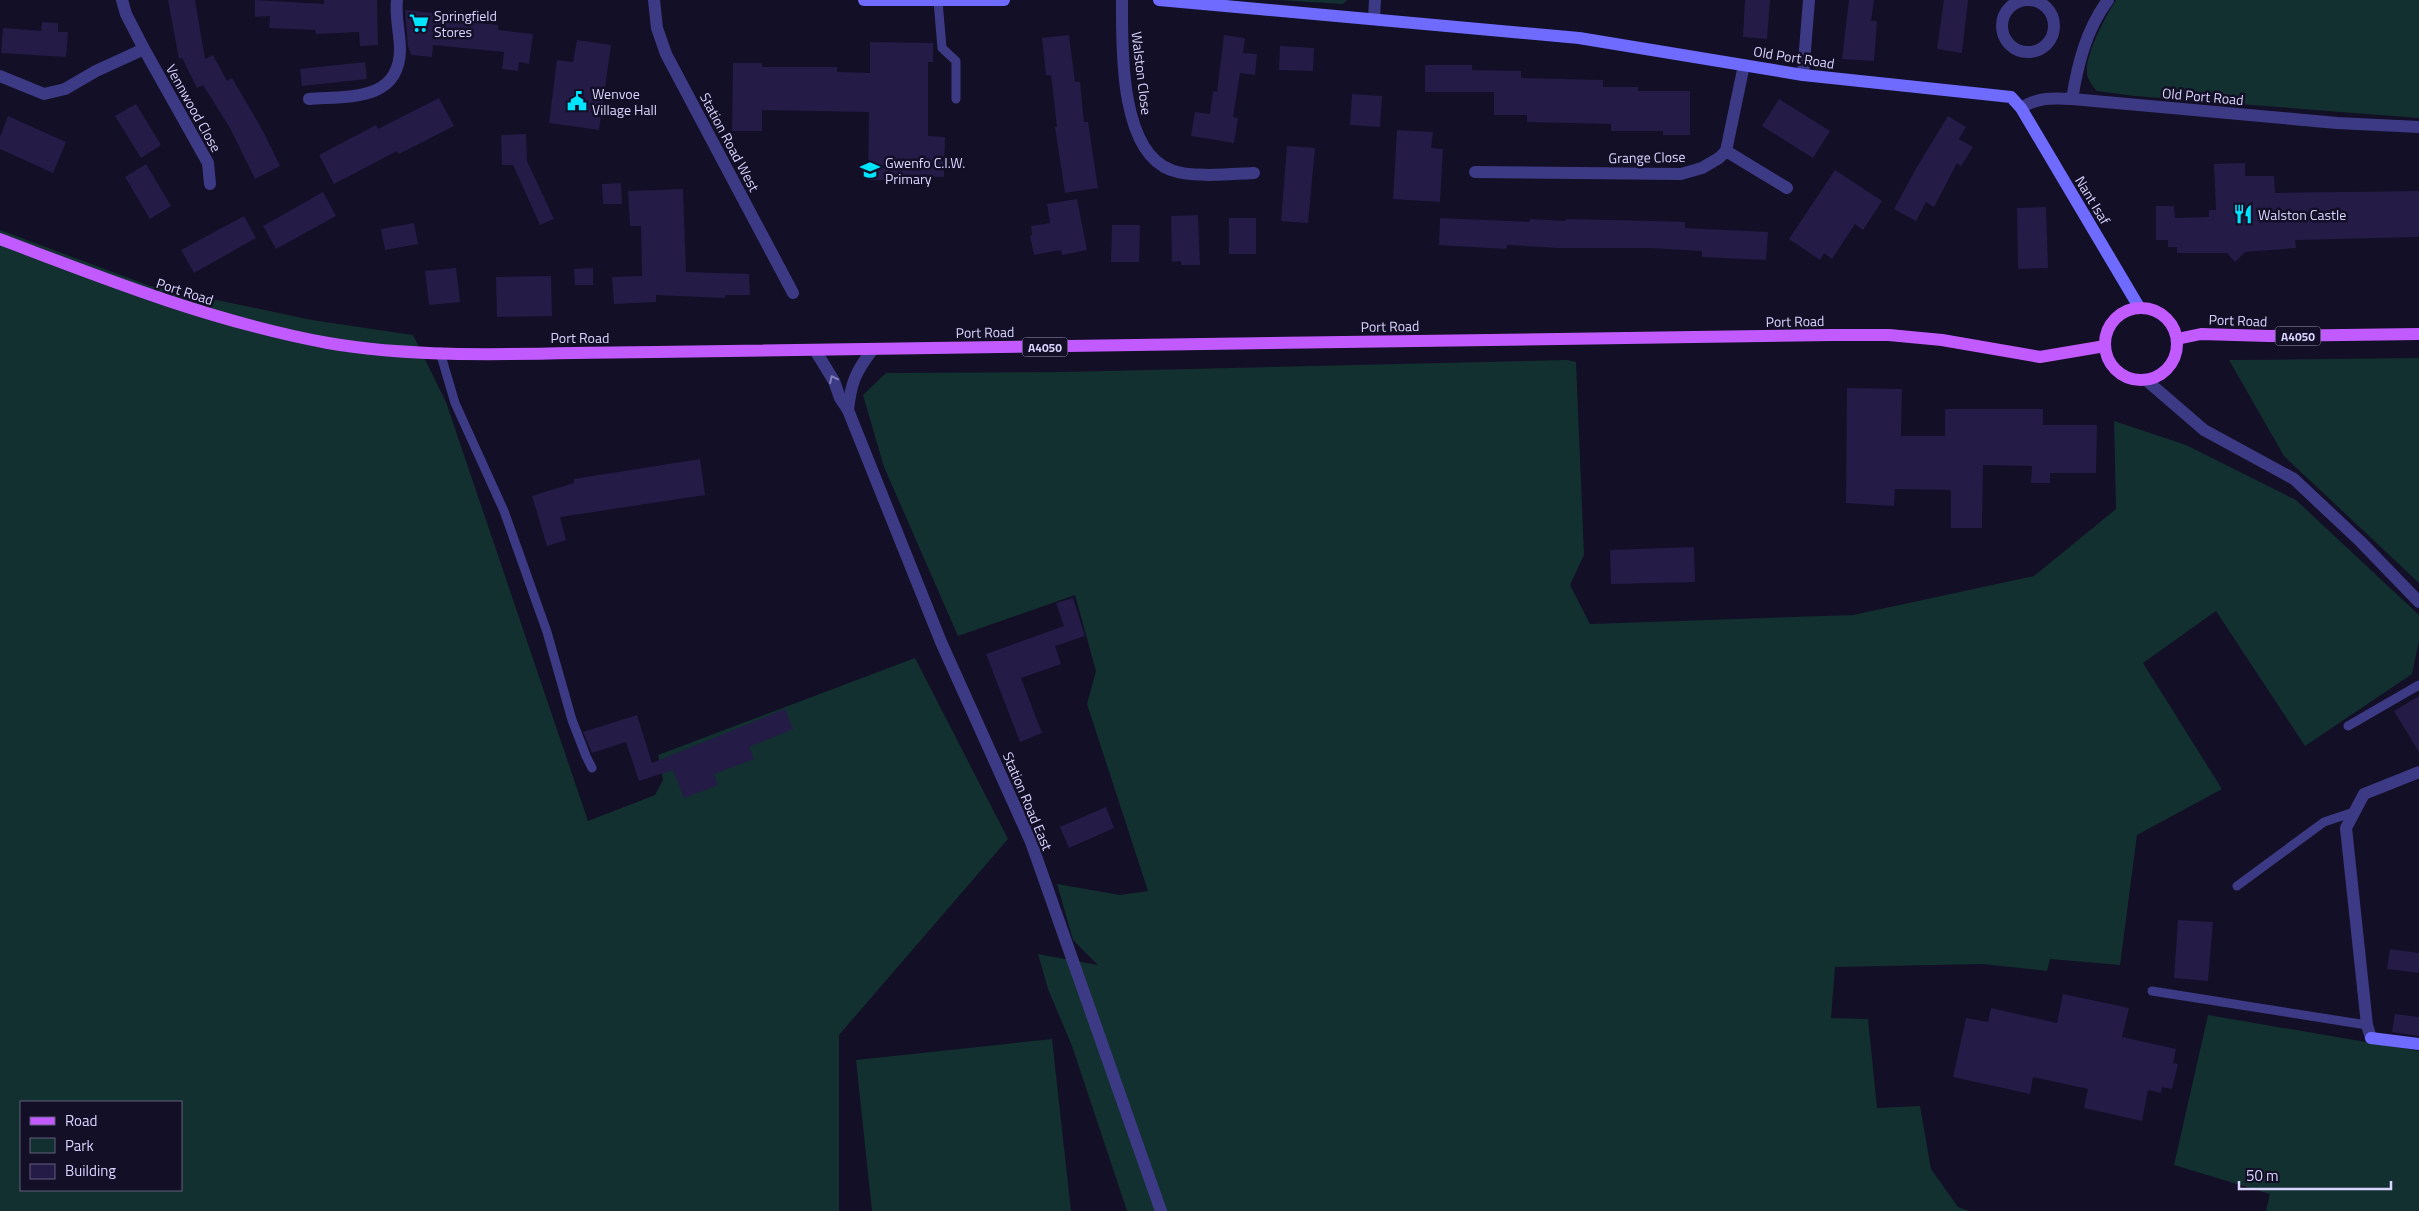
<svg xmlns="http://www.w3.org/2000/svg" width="2419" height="1211" font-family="'Titillium Web',sans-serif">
  <rect width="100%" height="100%" fill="#130f26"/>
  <g fill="#12302f" fill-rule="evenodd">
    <polygon points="1278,0 1347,0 1343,4"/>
    <path d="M2116,0H2419V118L2135,96L2097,91C2093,87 2088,80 2087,74C2084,56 2106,15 2116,0Z"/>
    <path d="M0,230L150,286L312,320L413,335L446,402L588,821L655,795L663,780L658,755L915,658L1008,839L839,1035V1211H0ZM21,1102H181V1190H21Z"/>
    <polygon points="2419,358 2419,583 2284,456 2229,360"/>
    <polygon points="1567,360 1576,362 1584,555 1570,585 1590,624 1853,615 2034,576 2116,509 2114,421 2186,445 2296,500 2419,615 2419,641 2412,674 2305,746 2216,611 2143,663 2222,789 2137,835 2120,965 2050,959 2047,971 1983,964 1835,967 1831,1018 1868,1019 1877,1108 1920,1106 1931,1169 1958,1207 1969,1211 1127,1211 1072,1046 1048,989 1038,954 1098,965 1073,940 1057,884 1120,895 1148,891 1087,704 1096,671 1075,595 958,636 884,467 863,395 886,373 1064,372"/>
    <polygon points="2208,1015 2419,1051 2419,1211 2266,1211 2270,1194 2174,1165"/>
    <polygon points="1052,1039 1071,1211 872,1211 856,1060"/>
  </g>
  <g fill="#241b47">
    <polygon points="168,0 195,0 205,59 213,55 227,81 232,78 263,131 280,166 255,179 230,128 203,85 197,88 182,58 179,59"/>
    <polygon points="255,0 324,4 324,0 377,0 378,45 360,46 359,32 316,34 315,30 269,28 270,16 255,17"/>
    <polygon points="1745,0 1770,0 1767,39 1743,37"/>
    <polygon points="1849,0 1874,0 1871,21 1877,21 1874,61 1842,59"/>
    <polygon points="1944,0 1968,0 1962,53 1937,49"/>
    <polygon points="405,10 440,14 440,19 498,25 498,30 533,34 529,64 519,62 518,71 502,69 504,52 433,45 432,57 411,55 408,46"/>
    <polygon points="42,22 58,23 58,32 68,32 66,57 1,53 3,28 41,31"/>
    <polygon points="1069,35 1075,82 1080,82 1084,122 1088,122 1098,188 1065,193 1055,127 1057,127 1051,75 1046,75 1042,38"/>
    <polygon points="1224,35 1245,38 1243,53 1257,54 1255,75 1240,73 1233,117 1238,118 1234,143 1191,136 1195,112 1210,114 1213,91 1217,92"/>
    <polygon points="577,40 611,45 599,130 549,123 557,60 573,62"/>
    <polygon points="870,42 933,43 933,62 928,62 928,136 945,137 944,177 907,176 907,180 868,180 869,112 762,110 762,131 732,131 733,63 762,63 762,67 837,67 837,72 870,73"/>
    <polygon points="1280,46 1314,48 1313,71 1279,70"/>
    <polygon points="365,62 367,79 302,86 300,69"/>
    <polygon points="1425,65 1472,65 1472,70 1521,71 1521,78 1603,80 1603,87 1638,87 1638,91 1690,91 1690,135 1663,135 1663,131 1611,131 1611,124 1527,122 1527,115 1494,115 1494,92 1425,92"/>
    <polygon points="1352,94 1382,96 1380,127 1350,125"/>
    <polygon points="439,98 454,126 399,154 397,151 334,184 319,155 376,125 378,129"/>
    <polygon points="1779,99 1830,131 1813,158 1762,126"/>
    <polygon points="136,104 161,145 141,158 115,116"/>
    <polygon points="8,116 66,142 53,173 0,149 0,137"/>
    <polygon points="1948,116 1966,127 1959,139 1973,147 1961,166 1957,163 1934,207 1926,202 1916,221 1894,209 1917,167"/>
    <polygon points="1397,130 1433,132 1431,148 1443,149 1440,202 1393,199"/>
    <polygon points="526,134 527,161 554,219 540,225 513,165 502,165 501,135"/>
    <polygon points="1287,146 1315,148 1308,223 1281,221"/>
    <polygon points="2245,163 2245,176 2274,176 2275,193 2419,191 2419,237 2295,240 2296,248 2245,252 2235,262 2227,253 2177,253 2177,247 2168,247 2168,240 2156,240 2156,206 2174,206 2175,218 2209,217 2209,210 2216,210 2214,164"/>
    <polygon points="146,164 171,206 150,219 125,177"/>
    <polygon points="1835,170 1882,201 1863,230 1855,224 1832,259 1824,253 1820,260 1789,239"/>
    <polygon points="621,183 622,204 603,204 602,184"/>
    <polygon points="683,189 686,272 749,274 750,295 725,295 725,298 656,295 656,302 614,304 612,277 642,276 641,226 630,226 628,191"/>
    <polygon points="323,192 336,216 276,249 263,226"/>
    <polygon points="1077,199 1087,250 1062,255 1061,250 1034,255 1030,236 1032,235 1031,226 1050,223 1047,204"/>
    <polygon points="2046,207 2048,268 2018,269 2017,208"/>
    <polygon points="1198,215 1200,265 1181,265 1181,261 1172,262 1171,216"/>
    <polygon points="244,216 256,238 194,273 181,250"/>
    <rect x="1229" y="218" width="27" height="36"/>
    <polygon points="1440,218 1529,222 1530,219 1565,221 1566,219 1655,221 1685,222 1685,228 1768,232 1766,260 1702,257 1702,251 1649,248 1559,248 1507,245 1506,249 1439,245"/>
    <polygon points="414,223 418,244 385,250 381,229"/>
    <polygon points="1112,225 1140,225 1139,262 1111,262"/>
    <polygon points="456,268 460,302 429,305 425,271"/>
    <polygon points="593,268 593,285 575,285 574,269"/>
    <polygon points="551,276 552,316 497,317 496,277"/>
    <polygon points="1847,388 1902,389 1901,436 1945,436 1945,409 2043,409 2043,425 2097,425 2096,473 2050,473 2050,483 2031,483 2032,466 1983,465 1982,528 1951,528 1951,490 1895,489 1894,506 1846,503"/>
    <polygon points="700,459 705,495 560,517 566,540 547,546 532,496 574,483 574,479"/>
    <polygon points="1694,547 1695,582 1611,584 1610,550"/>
    <polygon points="1073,598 1085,636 1055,646 1061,664 1021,678 1042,733 1020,742 986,654 1064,626 1056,603"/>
    <polygon points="2419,696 2419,752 2394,711"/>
    <polygon points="785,709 793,729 749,747 754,759 714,774 718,785 684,798 673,770 639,781 626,742 592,753 583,732 637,715 652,763"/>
    <polygon points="1106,807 1114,828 1069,848 1060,827"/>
    <polygon points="2178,920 2213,922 2208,981 2174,978"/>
    <polygon points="2390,949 2419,953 2419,973 2387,969"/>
    <polygon points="2063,994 2129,1008 2122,1037 2176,1049 2173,1063 2178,1064 2172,1089 2162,1087 2161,1093 2148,1090 2142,1121 2084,1108 2088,1089 2033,1077 2030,1094 1953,1077 1966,1018 1988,1022 1991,1008 2057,1023"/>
    <polygon points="2395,1014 2419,1017 2419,1036 2392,1032"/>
  </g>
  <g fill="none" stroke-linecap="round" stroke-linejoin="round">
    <g stroke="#3d3a85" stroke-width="9">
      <polyline points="938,1 942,48 956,61 956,99"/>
      <polyline points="440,352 455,403 504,511 547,632 572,720 586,756 592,768"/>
      <polyline points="2348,726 2419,685"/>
      <polyline points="2237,886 2324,822 2354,812"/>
      <polyline points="2152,991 2367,1025"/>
    </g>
    <g stroke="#3d3a85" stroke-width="12">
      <polyline points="122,0 126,14 144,49 208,163 210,184"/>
      <polyline points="654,0 657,28 666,54 793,293"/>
      <path d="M1122,0C1122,46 1119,151 1171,170C1191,178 1232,174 1254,173"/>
      <circle cx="2028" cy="26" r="26"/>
      <polyline points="1374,19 1375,0"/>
      <polyline points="1803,75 1809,0"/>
      <polyline points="0,76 44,94 65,89 96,71 144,49"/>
      <path d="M309,99C348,96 399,102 400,50C400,33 395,17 397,0"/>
      <path d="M2072,99C2078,63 2086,30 2108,0"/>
      <path d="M2021,108C2038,97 2053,98 2072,99L2337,123L2419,127"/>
      <polyline points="1726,151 1787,188"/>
      <polyline points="1475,172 1681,174 1702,168 1719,158 1726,151 1744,65"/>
      <polyline points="815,350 834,381 840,398 848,410 941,642 1031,842 1161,1211"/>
      <polyline points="2146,380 2204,430 2294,479 2361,542 2419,602"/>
      <path d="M848,410C851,382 856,371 873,349"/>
      <polyline points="2371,1038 2367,1025 2346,828 2364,794 2419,772"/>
    </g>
    <g stroke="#6f6bff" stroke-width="12">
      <polyline points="864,0 1004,0"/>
      <polyline points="1159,0 1579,38 1803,75 2011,97 2021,108 2139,307"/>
      <polyline points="2371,1038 2419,1044"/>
    </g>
    <g stroke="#c25bff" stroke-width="12">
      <path d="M0,239C107,280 214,322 328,343C431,361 551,352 656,352L1832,335H1889L1942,340L2040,357L2105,346"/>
      <circle cx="2141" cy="344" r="36"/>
      <polyline points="2177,339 2201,334 2269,336 2419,334"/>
    </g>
  </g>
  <defs><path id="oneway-chevron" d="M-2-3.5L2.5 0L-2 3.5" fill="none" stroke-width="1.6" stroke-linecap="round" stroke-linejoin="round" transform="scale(1.25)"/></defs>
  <use stroke="#837fbc" href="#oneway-chevron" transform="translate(833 379) rotate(-116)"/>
  <defs>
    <symbol id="supermarket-bare" viewBox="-9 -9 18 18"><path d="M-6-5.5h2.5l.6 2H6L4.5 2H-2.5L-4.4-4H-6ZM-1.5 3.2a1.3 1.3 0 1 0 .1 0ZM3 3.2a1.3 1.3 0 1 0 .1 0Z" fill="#00e5ff" stroke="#130f26" stroke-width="2.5" paint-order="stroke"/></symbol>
    <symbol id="civic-bare" viewBox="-9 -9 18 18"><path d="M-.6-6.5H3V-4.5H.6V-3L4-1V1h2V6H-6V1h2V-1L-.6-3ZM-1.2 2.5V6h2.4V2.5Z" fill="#00e5ff" stroke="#130f26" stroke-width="2.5" paint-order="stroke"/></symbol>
    <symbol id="school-bare" viewBox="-9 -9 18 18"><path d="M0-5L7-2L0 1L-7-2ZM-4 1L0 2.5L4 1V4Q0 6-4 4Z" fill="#00e5ff" stroke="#130f26" stroke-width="2.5" paint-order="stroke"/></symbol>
    <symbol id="restaurant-bare" viewBox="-9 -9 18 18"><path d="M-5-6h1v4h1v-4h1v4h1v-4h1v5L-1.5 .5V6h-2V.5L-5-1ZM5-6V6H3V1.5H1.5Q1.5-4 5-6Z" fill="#00e5ff" stroke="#130f26" stroke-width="2.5" paint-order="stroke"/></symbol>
  </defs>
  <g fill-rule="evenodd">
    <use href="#supermarket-bare" x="405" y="9" width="28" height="28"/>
    <use href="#civic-bare" x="563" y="87" width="28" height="28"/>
    <use href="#school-bare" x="856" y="156" width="28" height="28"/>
    <use href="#restaurant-bare" x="2229" y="200" width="28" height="28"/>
  </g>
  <g text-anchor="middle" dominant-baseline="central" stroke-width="5" stroke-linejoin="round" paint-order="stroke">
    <g fill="#130f26" stroke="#9e99be" stroke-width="1">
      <rect x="2275.5" y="326.5" width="45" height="19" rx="4"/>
      <rect x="1022.5" y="337.5" width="45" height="19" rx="4"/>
    </g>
    <g font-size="12" font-weight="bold" fill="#d9d4ff">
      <text x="2298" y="336">A4050</text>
      <text x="1045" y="347">A4050</text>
    </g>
    <g font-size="14" fill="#d9d4ff" stroke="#130f26" text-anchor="start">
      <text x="434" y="15">Springfield<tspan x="434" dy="16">Stores</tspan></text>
      <text x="592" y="93">Wenvoe<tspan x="592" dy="16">Village Hall</tspan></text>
      <text x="885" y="162">Gwenfo C.I.W.<tspan x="885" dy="16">Primary</tspan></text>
      <text x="2258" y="214">Walston Castle</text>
    </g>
    <g font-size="14" fill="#d9d4ff" stroke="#130f26">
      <text transform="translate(1794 57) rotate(9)">Old Port Road</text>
      <text transform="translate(1142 73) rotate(83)">Walston Close</text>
      <text transform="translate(2203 96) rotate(5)">Old Port Road</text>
      <text transform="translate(194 108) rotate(61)">Vennwood Close</text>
      <text transform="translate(730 142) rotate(62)">Station Road West</text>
      <text transform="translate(1647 157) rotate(-1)">Grange Close</text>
      <text transform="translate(2093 200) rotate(59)">Nant Isaf</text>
      <text transform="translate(185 291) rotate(18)">Port Road</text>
      <text transform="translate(2238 320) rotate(2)">Port Road</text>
      <text transform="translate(1795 321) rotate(-1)">Port Road</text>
      <text transform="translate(1390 326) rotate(-1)">Port Road</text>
      <text transform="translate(985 332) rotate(-1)">Port Road</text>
      <text x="580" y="337">Port Road</text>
      <text transform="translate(1028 801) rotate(67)">Station Road East</text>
    </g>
  </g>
  <rect x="20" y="1101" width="162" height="90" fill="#130f26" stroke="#625e7d"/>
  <rect x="30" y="1117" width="25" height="8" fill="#c25bff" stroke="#625e7d"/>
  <text x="65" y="1126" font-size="15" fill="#d9d4ff">Road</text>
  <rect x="30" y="1138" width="25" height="15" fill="#12302f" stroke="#625e7d"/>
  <text x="65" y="1151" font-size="15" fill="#d9d4ff">Park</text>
  <rect x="30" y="1164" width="25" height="15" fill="#241b47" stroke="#625e7d"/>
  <text x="65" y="1176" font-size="15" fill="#d9d4ff">Building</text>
  <path d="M2239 1181v8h152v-8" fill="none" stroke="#d9d4ff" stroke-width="2.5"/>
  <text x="2246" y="1181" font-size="15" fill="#d9d4ff" stroke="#130f26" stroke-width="4" paint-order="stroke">50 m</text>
</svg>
